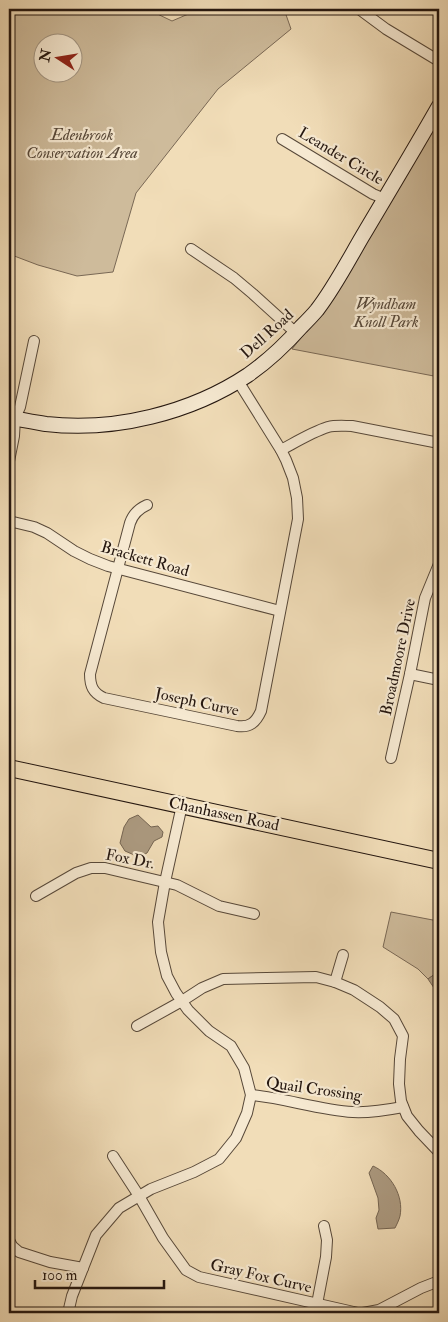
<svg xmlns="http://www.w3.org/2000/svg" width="448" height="1322" font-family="'IM FELL Double Pica',serif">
  <rect width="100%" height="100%" fill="#f1ddb8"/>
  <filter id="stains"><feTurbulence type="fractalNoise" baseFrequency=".004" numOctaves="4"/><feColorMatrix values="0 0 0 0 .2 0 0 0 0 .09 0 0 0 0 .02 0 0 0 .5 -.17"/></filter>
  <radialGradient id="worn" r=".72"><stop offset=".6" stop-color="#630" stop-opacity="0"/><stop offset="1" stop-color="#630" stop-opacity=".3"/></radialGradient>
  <g fill="#cebb9b" stroke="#796855" fill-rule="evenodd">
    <path d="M9,9H147L172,21L200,9H284L291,29L218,89L136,193L113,272L77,276L38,265L9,254ZM72,42V72H42V42Z"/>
    <polygon points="439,118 439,377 292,349 319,316"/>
    <polygon points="391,912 438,921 439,919 439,971 428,979 418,969 383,947"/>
  </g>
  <g fill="#ab997f" stroke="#756552">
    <polygon points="138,815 151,827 158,826 163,832 162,837 154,841 147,853 139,857 125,851 120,843 124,827 129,819"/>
    <polygon points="439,971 439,995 432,985 428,979"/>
    <path d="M373,1166C391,1174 404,1196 400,1216C399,1220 397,1224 395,1228L378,1229L376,1218L379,1210L378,1198L369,1173Z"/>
  </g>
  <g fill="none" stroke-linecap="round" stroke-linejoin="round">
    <defs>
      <g id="street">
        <polyline points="359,9 386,29 439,61"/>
        <polyline points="282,139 373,194 385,199"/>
        <polyline points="191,249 234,278 253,294 296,333"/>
        <path d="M281,450C296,442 312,432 328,427C336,425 344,426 352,426L439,443"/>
        <polyline points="9,461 14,436 15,418 20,407 34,341"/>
        <path d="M147,505C138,509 133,514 130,523L90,674C90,686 93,693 104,698L237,726C250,728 256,722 261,711L298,519L297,498L293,478L286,460L281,450L238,381"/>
        <polyline points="9,521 34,527 47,533 74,551 90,559 108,566 280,611"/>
        <polyline points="410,674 439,680"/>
        <polyline points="391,758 410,674 425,598 439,564"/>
        <polyline points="36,896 76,873 91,868 105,868 177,885 219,906 254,914"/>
        <polyline points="335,982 343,955"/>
        <polyline points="137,1026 182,1001 202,988 223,979 316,977 335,982 354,990 380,1007 394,1019 403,1036 400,1059 399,1084 401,1101 407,1116 419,1131 439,1152"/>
        <path d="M251,1095C285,1098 319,1110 353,1112C370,1113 387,1110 403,1107"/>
        <polyline points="113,1156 139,1196 163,1238 186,1270 199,1277 358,1313"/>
        <polyline points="9,1240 12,1246 19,1252 50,1262 83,1268"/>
        <polyline points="317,1304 326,1257 327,1240 324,1226"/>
        <polyline points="68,1313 72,1296 96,1235 119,1208 151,1189 194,1172 219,1159 236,1138 247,1113 251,1095 244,1068 231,1046 209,1031 188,1010 176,993 167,976 161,952 158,922 165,882 182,805"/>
        <polyline points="363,1313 379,1310 421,1288 439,1281"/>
      </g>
      <path id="secondary" d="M9,417C21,420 34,422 46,424C114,432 191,413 248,375C268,361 285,345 301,327C306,322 312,316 317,310C334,288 348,261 362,237C388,193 414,150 439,106"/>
      <polyline id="primary" points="9,768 439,861"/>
    </defs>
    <use href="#street" stroke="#574839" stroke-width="12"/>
    <use href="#secondary" stroke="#24160f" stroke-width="16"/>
    <use href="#primary" stroke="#24160f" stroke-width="18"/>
    <use href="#street" stroke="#f6e9d1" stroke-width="10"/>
    <use href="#secondary" stroke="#f6e9d1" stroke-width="14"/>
    <use href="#primary" stroke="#f1ddb8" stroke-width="16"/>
  </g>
  <g text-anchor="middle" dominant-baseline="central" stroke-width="4.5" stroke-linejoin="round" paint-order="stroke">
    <g font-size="16" font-style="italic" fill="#574839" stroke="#f6e9d1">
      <text x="82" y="135">Edenbrook<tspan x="82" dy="18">Conservation Area</tspan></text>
      <text x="386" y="304">Wyndham<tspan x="386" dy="18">Knoll Park</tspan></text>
    </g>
    <g font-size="16" fill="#24160f" stroke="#f6e9d1">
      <text transform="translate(341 156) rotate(31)">Leander Circle</text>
      <text transform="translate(267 334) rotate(-42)">Dell Road</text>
      <text transform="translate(145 559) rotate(16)">Brackett Road</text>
      <text transform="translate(398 657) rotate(-78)">Broadmoore Drive</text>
      <text transform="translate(197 702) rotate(12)">Joseph Curve</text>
      <text transform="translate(224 814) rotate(12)">Chanhassen Road</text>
      <text transform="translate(130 859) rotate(11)">Fox Dr.</text>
      <text transform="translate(314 1089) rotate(8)">Quail Crossing</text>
      <text transform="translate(261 1276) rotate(13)">Gray Fox Curve</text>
    </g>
  </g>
  <rect width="448" height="1322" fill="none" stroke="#f1ddb8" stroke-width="30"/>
  <rect x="10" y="10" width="428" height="1302" fill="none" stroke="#24160f" stroke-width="2.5"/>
  <rect x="15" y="15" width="418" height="1292" fill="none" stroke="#24160f"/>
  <g transform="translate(58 58) rotate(282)"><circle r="24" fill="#f6e9d1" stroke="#a29583"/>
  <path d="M0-4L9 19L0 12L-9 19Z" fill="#8f2418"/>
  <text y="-8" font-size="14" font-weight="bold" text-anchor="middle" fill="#24160f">N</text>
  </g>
  <path d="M35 1280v8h129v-8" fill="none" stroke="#24160f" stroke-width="2.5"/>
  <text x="42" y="1280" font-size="15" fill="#24160f" stroke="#f6e9d1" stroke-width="4" paint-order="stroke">100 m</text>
  <rect width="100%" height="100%" filter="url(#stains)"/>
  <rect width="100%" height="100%" fill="url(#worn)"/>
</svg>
